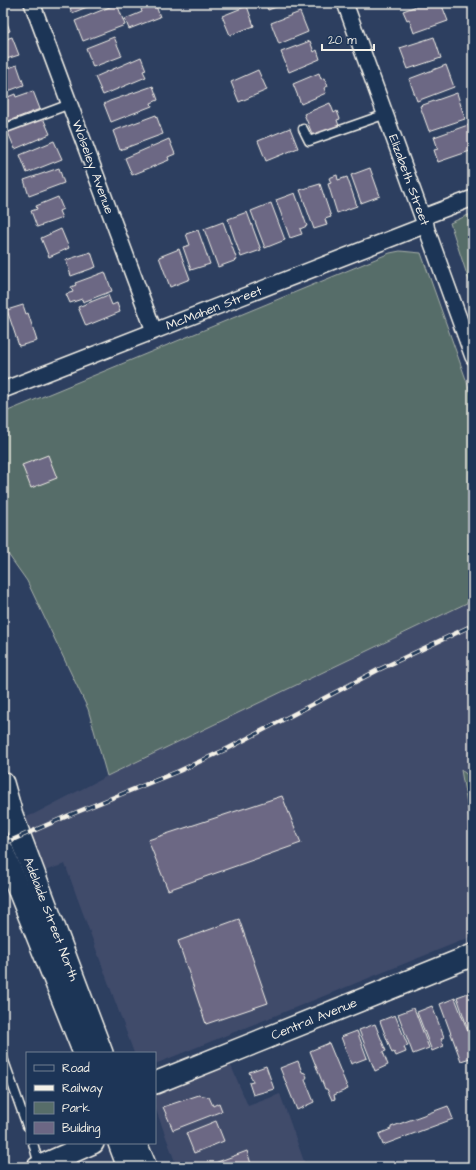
<svg xmlns="http://www.w3.org/2000/svg" width="476" height="1170" font-family="'Architects Daughter',sans-serif">
  <rect width="100%" height="100%" fill="#2d3f60"/>
  <filter id="ink" filterUnits="userSpaceOnUse"><feTurbulence type="fractalNoise" baseFrequency=".025" numOctaves="2"/><feDisplacementMap in="SourceGraphic" scale="8" xChannelSelector="R" yChannelSelector="G"/><feConvolveMatrix kernelMatrix="1 2 1 2 8 2 1 2 1" color-interpolation-filters="sRGB"/></filter>
  <g filter="url(#ink)">
    <g fill="#404b6b">
      <polygon points="473,600 473,779 461,771 473,839 473,936 155,1064 155,1053 134,1053 65,864 3,885 3,826 34,814 107,776"/>
      <polygon points="229,1061 248,1106 280,1094 306,1167 177,1167 155,1107 155,1089"/>
    </g>
    <g fill="#576d69" stroke="#a6afa8">
      <polygon points="473,213 473,293 450,223"/>
      <polygon points="400,251 421,253 473,399 473,600 107,776 88,709 27,581 3,547 3,413 390,253"/>
      <polygon points="461,770 473,779 473,839"/>
    </g>
    <g fill="#6c6784" stroke="#f4f1e8">
      <polygon points="68,3 97,3 72,13"/>
      <polygon points="155,3 160,17 129,29 125,19 142,12 141,9"/>
      <polygon points="265,3 287,3 268,10"/>
      <polygon points="425,3 441,3 448,21 414,33 409,19 407,20 403,11"/>
      <polygon points="117,4 125,25 83,41 75,21"/>
      <polygon points="247,6 254,26 230,35 222,16"/>
      <polygon points="3,12 10,31 3,33"/>
      <polygon points="300,12 308,32 279,44 271,23"/>
      <polygon points="12,37 19,55 3,60 3,40"/>
      <polygon points="114,37 122,56 93,67 86,48"/>
      <polygon points="434,37 441,58 408,69 400,48"/>
      <polygon points="310,41 314,52 317,50 320,59 289,72 281,52"/>
      <polygon points="141,57 146,70 143,71 146,77 103,95 95,77"/>
      <polygon points="17,65 24,85 3,93 3,70"/>
      <polygon points="446,65 454,87 417,101 409,79"/>
      <polygon points="258,70 267,90 239,102 231,82"/>
      <polygon points="319,73 321,79 324,78 328,86 324,88 326,93 301,104 293,84"/>
      <polygon points="153,86 158,100 151,103 152,106 111,122 104,104 110,101"/>
      <polygon points="33,91 40,109 3,123 3,99 15,94 16,97"/>
      <polygon points="457,93 465,119 429,131 420,106"/>
      <polygon points="330,103 334,113 337,111 340,119 337,120 339,126 313,136 304,114"/>
      <polygon points="156,115 163,134 120,150 113,131"/>
      <polygon points="43,118 50,134 15,149 7,130 18,125 19,128"/>
      <polygon points="468,125 473,137 473,150 438,162 434,150 438,149 434,137"/>
      <polygon points="290,128 298,148 266,161 258,141"/>
      <polygon points="169,139 175,154 168,157 169,160 132,175 125,158"/>
      <polygon points="54,141 62,159 27,173 20,155"/>
      <polygon points="59,168 64,183 29,196 24,180"/>
      <polygon points="370,168 380,196 361,203 351,175"/>
      <polygon points="337,175 338,180 347,177 357,206 337,213 328,184 331,183 329,178"/>
      <polygon points="320,184 331,217 325,219 327,225 314,229 300,190"/>
      <polygon points="295,193 307,226 300,229 302,234 290,238 276,200"/>
      <polygon points="58,197 63,209 59,211 62,218 37,227 31,211 37,209 36,206"/>
      <polygon points="271,203 285,240 265,248 251,211"/>
      <polygon points="247,212 261,250 241,257 228,219"/>
      <polygon points="223,222 237,260 218,267 204,229"/>
      <polygon points="61,229 69,248 49,257 41,238"/>
      <polygon points="198,230 210,264 191,270 183,247 190,245 186,234"/>
      <polygon points="179,249 190,279 170,287 159,257"/>
      <polygon points="91,252 96,267 71,276 66,260"/>
      <polygon points="105,272 112,291 83,302 82,299 70,303 66,294 73,292 71,287 76,285 75,283"/>
      <polygon points="108,295 112,305 117,303 120,312 86,326 78,307"/>
      <polygon points="23,305 26,314 28,313 37,341 19,346 7,310"/>
      <polygon points="48,455 57,478 31,488 22,465"/>
      <polygon points="282,796 301,843 168,890 148,840"/>
      <polygon points="239,919 268,1003 206,1024 178,941"/>
      <polygon points="471,992 473,998 473,1034 470,1035 457,997"/>
      <polygon points="455,998 473,1045 473,1057 461,1061 440,1004"/>
      <polygon points="432,1006 444,1037 441,1039 444,1046 432,1051 417,1012"/>
      <polygon points="414,1008 429,1048 413,1054 398,1014"/>
      <polygon points="395,1015 408,1046 404,1047 406,1052 396,1056 394,1052 392,1053 380,1021"/>
      <polygon points="375,1024 386,1051 383,1052 388,1065 375,1071 359,1030"/>
      <polygon points="357,1031 367,1058 351,1064 341,1037"/>
      <polygon points="329,1043 348,1089 334,1095 335,1099 332,1100 327,1089 325,1089 310,1051"/>
      <polygon points="298,1061 302,1072 305,1073 307,1077 305,1080 314,1102 297,1110 280,1068"/>
      <polygon points="266,1066 274,1089 253,1095 249,1083 253,1082 249,1072"/>
      <polygon points="199,1095 209,1097 213,1106 219,1103 222,1111 173,1130 163,1107"/>
      <polygon points="448,1106 453,1119 383,1145 379,1134 391,1129 391,1127"/>
      <polygon points="216,1121 224,1141 194,1153 186,1133"/>
      <polygon points="247,1151 252,1167 204,1167"/>
    </g>
    <g fill="none" stroke-linecap="round" stroke-linejoin="round">
      <defs>
        <g id="lane">
          <polyline points="3,129 70,104"/>
          <polyline points="303,129 309,141 386,114"/>
          <polyline points="3,1058 27,1126"/>
          <polyline points="33,1143 39,1165"/>
        </g>
        <g id="street">
          <polyline points="32,3 154,331"/>
          <polyline points="345,3 473,357"/>
          <polyline points="423,217 473,198"/>
          <polyline points="3,390 426,225"/>
        </g>
        <g id="secondary">
          <polyline points="3,783 12,815 102,1053"/>
          <polyline points="3,851 84,1053"/>
          <polyline points="155,1083 473,955"/>
          <polyline points="119,1143 128,1167"/>
          <polyline points="136,1143 146,1167"/>
          <polyline points="38,1167 93,1143"/>
        </g>
      </defs>
      <use href="#lane" stroke="#f4f1e8" stroke-width="11"/>
      <use href="#street" stroke="#f4f1e8" stroke-width="18"/>
      <use href="#secondary" stroke="#f4f1e8" stroke-width="24"/>
      <use href="#lane" stroke="#1d3557" stroke-width="8"/>
      <use href="#street" stroke="#1d3557" stroke-width="15"/>
      <use href="#secondary" stroke="#1d3557" stroke-width="21"/>
      <defs>
        <polyline id="rail" points="3,844 72,814 179,771 229,748 378,670 473,625"/>
      </defs>
      <use href="#rail" stroke="#f4f1e8" stroke-width="4.5"/>
      <use href="#rail" stroke="#1d3557" stroke-width="3" stroke-dasharray="9" stroke-linecap="butt"/>
    </g>
  </g>
  <g text-anchor="middle" dominant-baseline="central" stroke-width="3" stroke-linejoin="round" paint-order="stroke">
    <g font-size="13" fill="#f4f1e8" stroke="#1d3557">
      <text transform="translate(93 167) rotate(70)">Wolseley Avenue</text>
      <text transform="translate(409 180) rotate(70)">Elizabeth Street</text>
      <text transform="translate(214 308) rotate(-21)">McMahen Street</text>
      <text transform="translate(51 919) rotate(69)">Adelaide Street North</text>
      <text transform="translate(314 1019) rotate(-22)">Central Avenue</text>
    </g>
  </g>
  <rect width="476" height="1170" fill="none" stroke="#1d3557" stroke-width="16"/>
  <rect x="8" y="8" width="460" height="1154" fill="none" stroke="#f4f1e8" stroke-width="1.5" filter="url(#ink)"/>
  <rect x="26" y="1052" width="130" height="92" fill="#1d3557" stroke="#738091"/>
  <rect x="34" y="1065" width="20" height="6" fill="#1d3557" stroke="#738091"/>
  <text x="62" y="1072" font-size="12" fill="#f4f1e8">Road</text>
  <rect x="34" y="1085" width="20" height="6" fill="#f4f1e8" stroke="#738091"/>
  <text x="62" y="1092" font-size="12" fill="#f4f1e8">Railway</text>
  <rect x="34" y="1102" width="20" height="12" fill="#576d69" stroke="#738091"/>
  <text x="62" y="1112" font-size="12" fill="#f4f1e8">Park</text>
  <rect x="34" y="1122" width="20" height="12" fill="#6c6784" stroke="#738091"/>
  <text x="62" y="1132" font-size="12" fill="#f4f1e8">Building</text>
  <path d="M322 44v6h52v-6" fill="none" stroke="#f4f1e8" stroke-width="2"/>
  <text x="328" y="44" font-size="12" fill="#f4f1e8" stroke="#1d3557" stroke-width="3" paint-order="stroke">20 m</text>
</svg>
